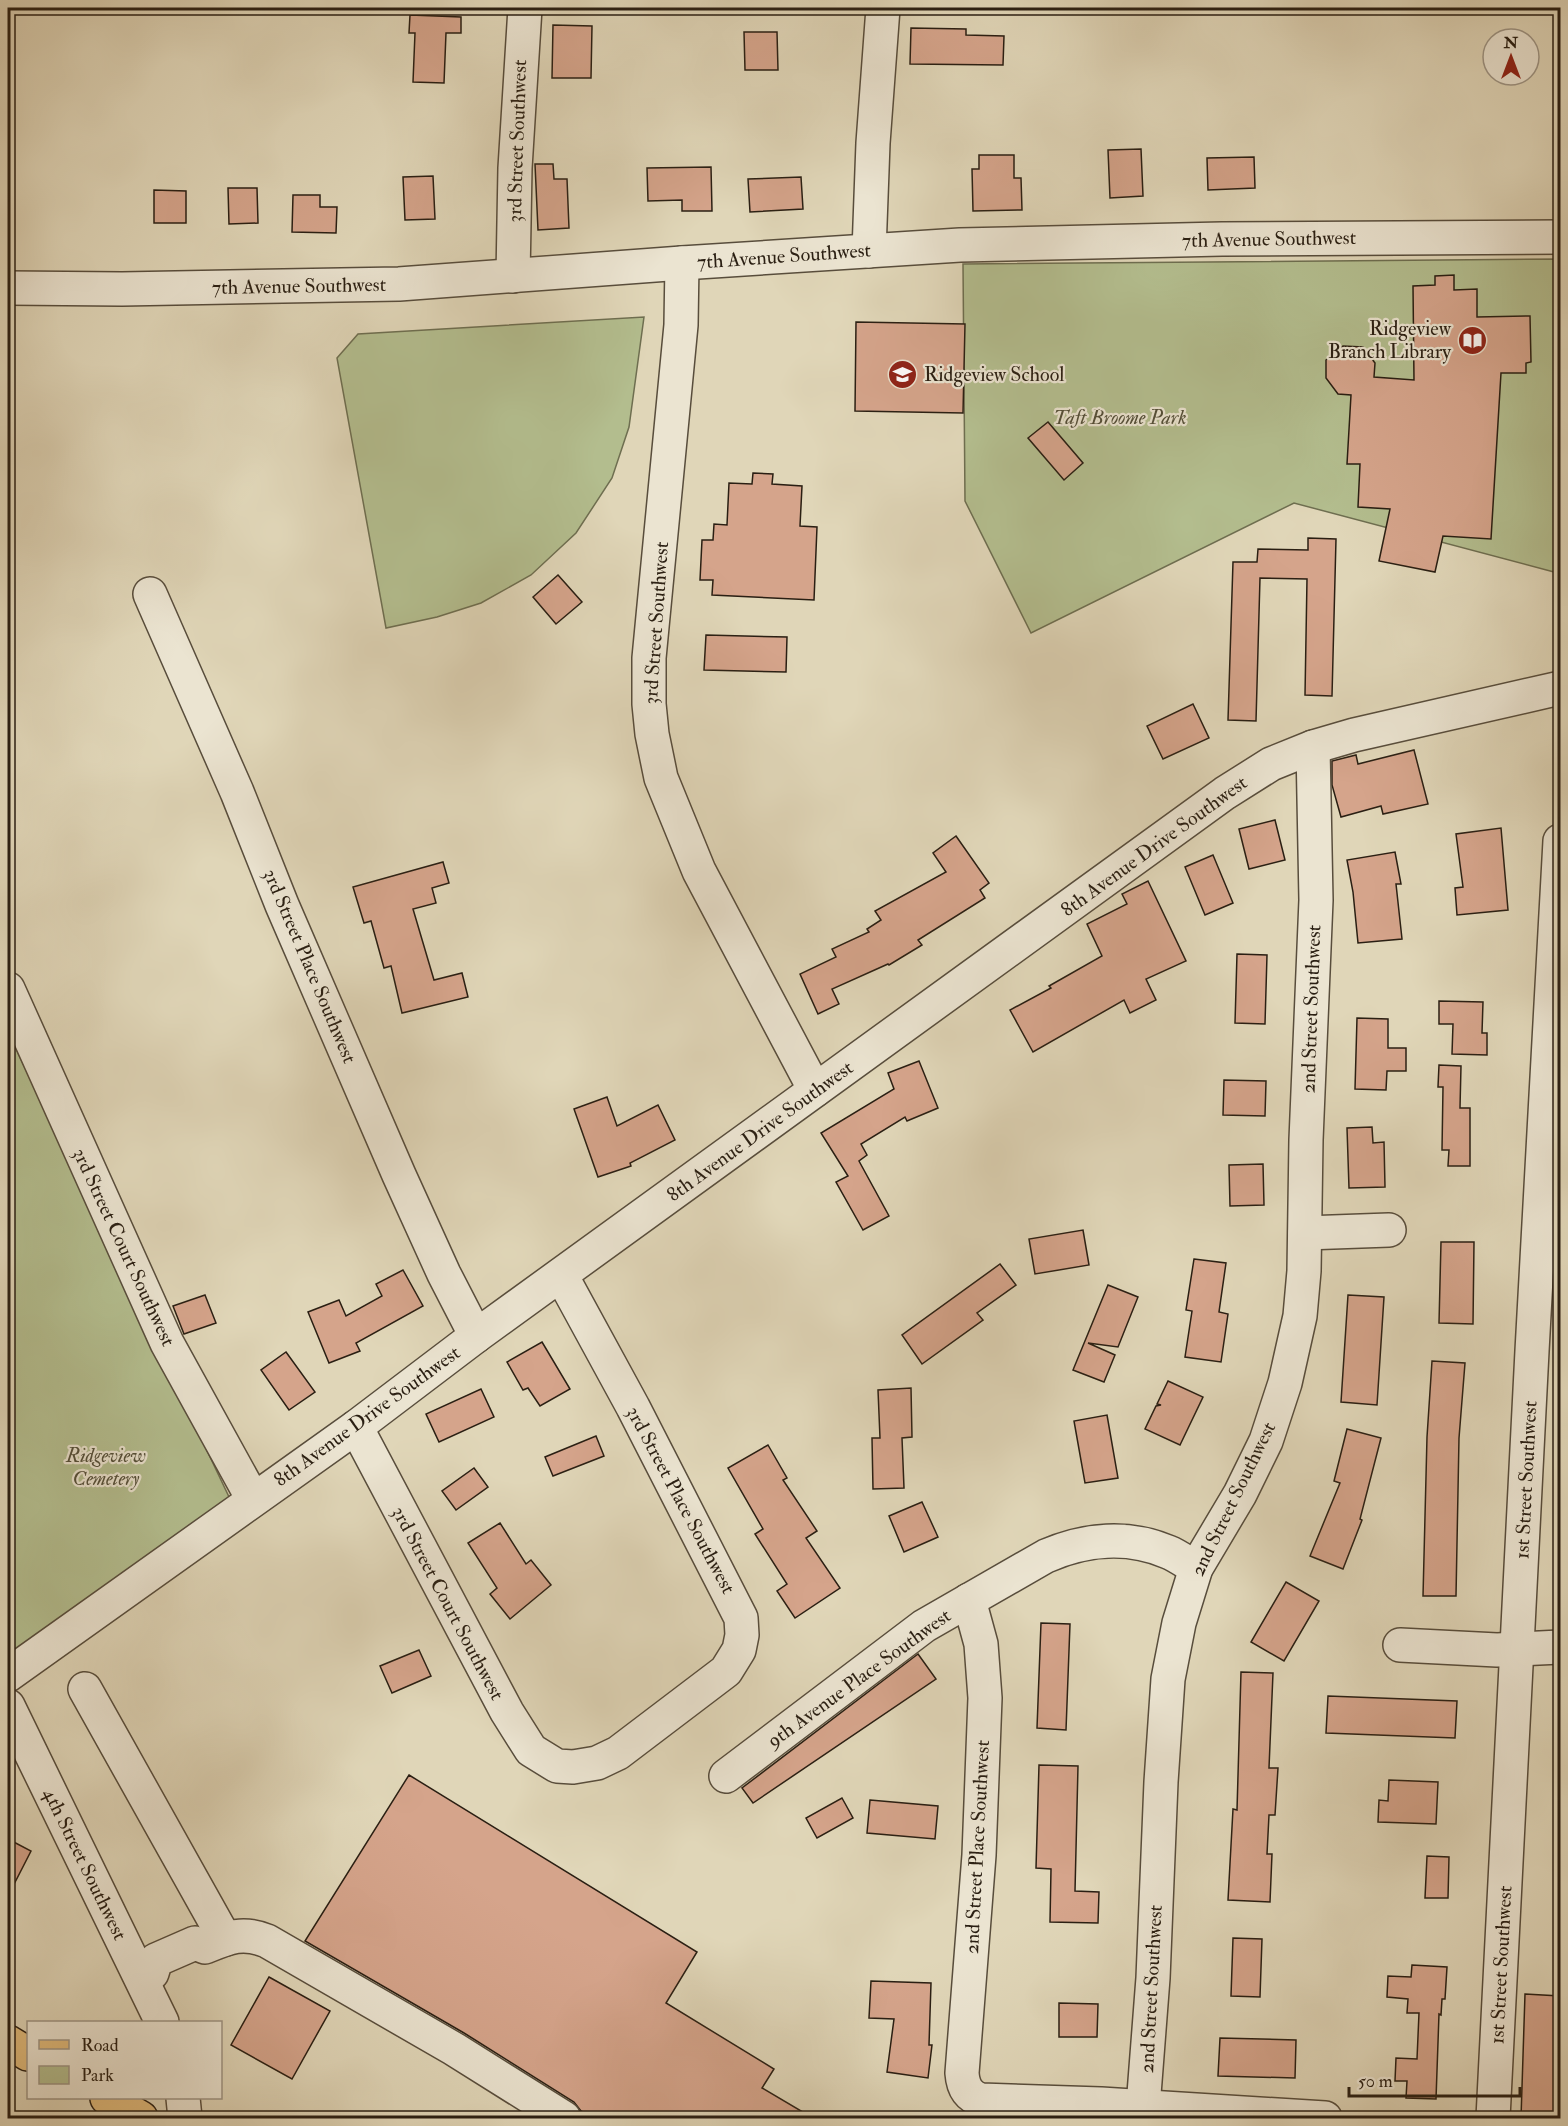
<svg xmlns="http://www.w3.org/2000/svg" width="1568" height="2126" font-family="'IM FELL Double Pica',serif">
  <rect width="100%" height="100%" fill="#e0d6b8"/>
  <filter id="stains"><feTurbulence type="fractalNoise" baseFrequency=".00333" numOctaves="4"/><feColorMatrix values="0 0 0 0 .2 0 0 0 0 .09 0 0 0 0 .02 0 0 0 .5 -.17"/></filter>
  <radialGradient id="worn" r=".72"><stop offset=".6" stop-color="#630" stop-opacity="0"/><stop offset="1" stop-color="#630" stop-opacity=".3"/></radialGradient>
  <g fill="#b3bd8e" stroke="#6e6e50" stroke-width="1.5">
    <polygon points="1560,259 1560,443 1554,572 1294,503 1031,633 965,501 963,264"/>
    <polygon points="644,317 629,427 612,478 576,533 531,575 481,603 437,617 386,628 337,358 358,334"/>
    <polygon points="8,1032 230,1499 8,1659"/>
  </g>
  <g fill="#d5a48b" stroke="#2a1f13" stroke-width="1.5">
    <polygon points="410,15 461,17 461,33 446,33 444,83 413,82 415,33 409,33"/>
    <polygon points="553,25 592,26 591,78 552,78"/>
    <polygon points="911,28 966,29 966,35 1004,36 1003,65 910,64"/>
    <polygon points="744,32 777,32 778,70 745,70"/>
    <polygon points="1141,149 1143,196 1110,198 1108,150"/>
    <polygon points="979,155 1014,155 1014,178 1021,178 1022,210 973,211 972,169 979,169"/>
    <polygon points="1254,157 1255,188 1208,190 1207,158"/>
    <polygon points="535,164 553,164 554,179 567,179 569,228 538,230"/>
    <polygon points="711,167 712,211 682,211 682,200 648,201 647,168"/>
    <polygon points="433,176 435,219 405,220 403,177"/>
    <polygon points="801,177 803,209 750,212 748,179"/>
    <polygon points="228,188 257,188 258,223 229,224"/>
    <polygon points="154,190 186,191 186,223 154,223"/>
    <polygon points="293,195 320,195 320,207 337,207 336,233 292,232"/>
    <polygon points="1454,275 1454,290 1477,289 1477,317 1530,316 1531,362 1526,363 1526,373 1501,373 1491,539 1443,536 1435,572 1379,561 1390,509 1358,507 1360,464 1347,464 1351,395 1338,394 1326,378 1326,360 1343,346 1363,347 1375,363 1374,377 1414,380 1413,286 1435,285 1435,276"/>
    <polygon points="856,322 965,324 963,413 855,411"/>
    <polygon points="1048,422 1083,463 1064,480 1028,438"/>
    <polygon points="753,473 773,474 772,484 802,486 800,526 817,527 814,600 712,595 713,580 700,580 702,540 713,540 714,524 727,525 729,483 752,484"/>
    <polygon points="1308,538 1336,539 1332,696 1305,695 1307,579 1260,578 1256,721 1228,720 1233,562 1257,562 1258,549 1308,550"/>
    <polygon points="558,575 582,602 556,624 533,597"/>
    <polygon points="706,635 787,637 786,672 704,670"/>
    <polygon points="1193,704 1209,738 1163,759 1147,726"/>
    <polygon points="1414,750 1428,804 1383,814 1381,806 1341,817 1332,785 1332,761 1356,755 1358,764"/>
    <polygon points="1275,820 1285,860 1249,869 1239,829"/>
    <polygon points="1501,828 1508,910 1457,915 1455,888 1463,887 1456,834"/>
    <polygon points="956,836 989,883 980,890 985,898 918,940 922,945 889,965 888,964 832,989 839,1004 818,1014 800,974 836,957 832,949 869,932 867,929 881,920 875,911 946,872 933,853"/>
    <polygon points="1395,852 1401,884 1396,884 1402,939 1358,943 1353,892 1347,860"/>
    <polygon points="1213,855 1233,903 1205,915 1185,867"/>
    <polygon points="443,862 449,883 432,888 436,903 413,909 434,980 462,973 468,997 402,1013 391,966 384,968 371,921 364,923 353,887"/>
    <polygon points="1148,881 1186,961 1146,979 1156,1000 1130,1013 1124,1000 1033,1052 1010,1010 1051,988 1049,986 1102,956 1087,924 1127,904 1122,894"/>
    <polygon points="1237,954 1267,955 1265,1024 1235,1023"/>
    <polygon points="1439,1001 1483,1002 1482,1033 1487,1033 1487,1055 1452,1054 1453,1024 1439,1024"/>
    <polygon points="1357,1018 1388,1019 1388,1048 1406,1048 1406,1071 1387,1071 1386,1090 1355,1089"/>
    <polygon points="919,1061 938,1108 907,1121 905,1117 861,1144 867,1155 859,1161 889,1216 863,1230 836,1182 848,1176 821,1133 894,1089 888,1073"/>
    <polygon points="1439,1065 1461,1066 1460,1108 1470,1108 1470,1166 1448,1166 1449,1150 1442,1150 1443,1087 1438,1087"/>
    <polygon points="1224,1080 1266,1081 1265,1116 1223,1115"/>
    <polygon points="607,1097 617,1126 658,1105 675,1140 630,1163 631,1166 598,1177 574,1109"/>
    <polygon points="1372,1127 1373,1143 1384,1142 1385,1187 1349,1188 1347,1128"/>
    <polygon points="1263,1164 1264,1205 1230,1206 1229,1165"/>
    <polygon points="1083,1230 1089,1265 1035,1274 1029,1239"/>
    <polygon points="1441,1242 1474,1242 1473,1324 1439,1323"/>
    <polygon points="1194,1259 1226,1263 1219,1312 1228,1314 1221,1362 1185,1357 1192,1311 1186,1310"/>
    <polygon points="1000,1264 1016,1285 977,1313 983,1320 922,1364 902,1335"/>
    <polygon points="403,1270 423,1306 356,1343 360,1351 329,1363 308,1312 339,1300 346,1316 382,1296 376,1284"/>
    <polygon points="1108,1285 1138,1297 1118,1347 1088,1343 1115,1355 1104,1382 1073,1370"/>
    <polygon points="205,1295 216,1323 184,1334 173,1306"/>
    <polygon points="1348,1295 1384,1297 1377,1405 1341,1402"/>
    <polygon points="542,1342 570,1389 540,1406 528,1388 523,1390 507,1362"/>
    <polygon points="286,1352 315,1392 289,1410 261,1370"/>
    <polygon points="1432,1361 1465,1363 1459,1438 1456,1596 1423,1596 1427,1437"/>
    <polygon points="1168,1381 1203,1397 1180,1445 1145,1429 1156,1406 1161,1405 1157,1404"/>
    <polygon points="911,1388 912,1437 902,1438 904,1488 873,1489 872,1438 880,1438 878,1390"/>
    <polygon points="481,1389 494,1417 439,1442 426,1414"/>
    <polygon points="1107,1415 1118,1478 1085,1483 1074,1421"/>
    <polygon points="1347,1429 1381,1438 1360,1519 1362,1520 1343,1569 1310,1556 1340,1483 1334,1481"/>
    <polygon points="596,1436 604,1456 553,1476 545,1457"/>
    <polygon points="768,1445 787,1478 783,1480 817,1531 806,1538 840,1588 795,1618 777,1591 787,1584 755,1534 763,1529 728,1468"/>
    <polygon points="474,1468 488,1487 456,1510 442,1491"/>
    <polygon points="922,1502 938,1537 904,1552 889,1516"/>
    <polygon points="500,1523 526,1564 531,1560 551,1585 510,1619 490,1594 497,1588 468,1543"/>
    <polygon points="1286,1582 1319,1601 1284,1661 1251,1642"/>
    <polygon points="1041,1623 1070,1624 1066,1730 1037,1728"/>
    <polygon points="419,1650 431,1676 392,1693 380,1666"/>
    <polygon points="918,1654 936,1679 753,1803 742,1788"/>
    <polygon points="1241,1672 1273,1673 1269,1768 1278,1768 1275,1815 1269,1815 1267,1854 1272,1854 1270,1902 1228,1900 1233,1809 1237,1810"/>
    <polygon points="1328,1696 1457,1701 1455,1738 1326,1733"/>
    <polygon points="1039,1765 1078,1766 1075,1891 1099,1892 1098,1923 1050,1922 1051,1869 1036,1868"/>
    <polygon points="409,1775 697,1952 666,2003 774,2069 762,2088 813,2118 594,2118 581,2111 574,2102 464,2033 305,1941"/>
    <polygon points="1389,1780 1438,1782 1436,1824 1378,1822 1379,1800 1388,1801"/>
    <polygon points="842,1798 853,1818 817,1838 806,1818"/>
    <polygon points="870,1800 938,1806 935,1839 867,1833"/>
    <polygon points="8,1839 31,1851 8,1896"/>
    <polygon points="1427,1856 1449,1857 1448,1898 1425,1898"/>
    <polygon points="1233,1938 1262,1939 1260,1997 1231,1996"/>
    <polygon points="1412,1965 1447,1967 1445,1999 1442,1999 1441,2015 1439,2014 1436,2099 1406,2098 1407,2081 1395,2081 1396,2058 1417,2059 1419,2013 1407,2013 1408,1999 1387,1997 1388,1976 1411,1977"/>
    <polygon points="269,1977 330,2011 292,2079 231,2045"/>
    <polygon points="871,1981 931,1983 929,2045 932,2045 928,2078 887,2072 894,2019 869,2018"/>
    <polygon points="1525,1994 1560,1996 1560,2118 1521,2118"/>
    <polygon points="1059,2003 1098,2004 1097,2037 1059,2037"/>
    <polygon points="1220,2038 1296,2040 1295,2078 1218,2076"/>
  </g>
  <g fill="none" stroke-linecap="round" stroke-linejoin="round">
    <defs>
      <g id="minor">
        <polyline points="869,251 873,143 883,8"/>
        <polyline points="682,263 681,325 649,658 649,704 652,734 661,778 699,871 815,1090"/>
        <polyline points="513,276 515,168 525,8"/>
        <polyline points="8,288 122,289 399,284 682,263 960,245 1222,239 1560,237"/>
        <polyline points="150,594 237,792 282,905 399,1175 444,1274 476,1336"/>
        <polyline points="8,989 167,1343 253,1499"/>
        <polyline points="1305,1233 1389,1230"/>
        <polyline points="356,1427 507,1712 531,1750 557,1766 573,1767 597,1763 618,1753 726,1671 739,1650 742,1635 741,1618 633,1407 561,1275"/>
        <path d="M969,1600L981,1644L985,1698L979,1855L962,2073C963,2087 968,2096 981,2100L1101,2104L1325,2118"/>
        <polyline points="1400,1645 1497,1650 1560,1647"/>
        <polyline points="8,1675 356,1427 476,1336 1225,793 1271,764 1313,747 1354,735 1560,688"/>
        <polyline points="85,1689 225,1939"/>
        <polyline points="8,1706 162,2022"/>
        <path d="M726,1776L924,1626L1046,1556C1085,1539 1128,1535 1168,1552C1178,1556 1187,1563 1196,1568"/>
        <path d="M152,1973L156,1960L195,1943L205,1947C229,1937 243,1931 267,1941L454,2049L564,2118"/>
        <polyline points="183,2098 185,2118"/>
        <polyline points="1143,2107 1153,1978 1161,1782 1168,1679 1179,1623 1196,1568 1240,1494 1266,1441 1285,1383 1300,1316 1304,1271 1306,1140 1316,900 1313,747"/>
        <polyline points="1493,2118 1532,1351 1560,841"/>
      </g>
      <g id="major">
        <polyline points="8,2042 28,2054"/>
        <polyline points="107,2098 141,2118"/>
      </g>
    </defs>
    <use href="#minor" stroke="#584d3c" stroke-width="36"/>
    <use href="#major" stroke="#2a1f13" stroke-width="36"/>
    <use href="#minor" stroke="#ebe4d1" stroke-width="33"/>
    <use href="#major" stroke="#e0bb7c" stroke-width="33"/>
  </g>
  <defs>
    <symbol id="library-disc" viewBox="-11 -11 22 22"><circle r="9.5" fill="#8f2418" stroke="#ebe4d1"/><path d="M-6-4Q-3-5.5-.7-3.5V5Q-3 3-6 4ZM6-4Q3-5.5 .7-3.5V5Q3 3 6 4Z" fill="#fff"/></symbol>
    <symbol id="school-disc" viewBox="-11 -11 22 22"><circle r="9.5" fill="#8f2418" stroke="#ebe4d1"/><path d="M0-5L7-2L0 1L-7-2ZM-4 1L0 2.5L4 1V4Q0 6-4 4Z" fill="#fff"/></symbol>
  </defs>
  <g fill-rule="evenodd">
    <use href="#library-disc" x="1456" y="324" width="33" height="33"/>
    <use href="#school-disc" x="886" y="358" width="33" height="33"/>
  </g>
  <g text-anchor="middle" dominant-baseline="central" stroke-width="4.5" stroke-linejoin="round" paint-order="stroke">
    <g font-size="20" fill="#2a1f13" stroke="#ebe4d1">
      <text transform="translate(517 141) rotate(-88)">3rd Street Southwest</text>
      <text transform="translate(1269 239) rotate(-1)">7th Avenue Southwest</text>
      <text transform="translate(784 256) rotate(-4)">7th Avenue Southwest</text>
      <text transform="translate(299 286) rotate(-1)">7th Avenue Southwest</text>
      <text transform="translate(656 623) rotate(-86)">3rd Street Southwest</text>
      <text transform="translate(1154 846) rotate(-36)">8th Avenue Drive Southwest</text>
      <text transform="translate(310 966) rotate(67)">3rd Street Place Southwest</text>
      <text transform="translate(1311 1009) rotate(-88)">2nd Street Southwest</text>
      <text transform="translate(760 1131) rotate(-36)">8th Avenue Drive Southwest</text>
      <text transform="translate(124 1247) rotate(65)">3rd Street Court Southwest</text>
      <text transform="translate(367 1416) rotate(-36)">8th Avenue Drive Southwest</text>
      <text transform="translate(1526 1480) rotate(-87)">1st Street Southwest</text>
      <text transform="translate(1233 1499) rotate(-64)">2nd Street Southwest</text>
      <text transform="translate(681 1500) rotate(62)">3rd Street Place Southwest</text>
      <text transform="translate(448 1603) rotate(62)">3rd Street Court Southwest</text>
      <text transform="translate(859 1678) rotate(-36)">9th Avenue Place Southwest</text>
      <text transform="translate(977 1847) rotate(-87)">2nd Street Place Southwest</text>
      <text transform="translate(85 1864) rotate(64)">4th Street Southwest</text>
      <text transform="translate(1501 1965) rotate(-87)">1st Street Southwest</text>
      <text transform="translate(1151 1989) rotate(-87)">2nd Street Southwest</text>
    </g>
    <g font-size="20" fill="#2a1f13" stroke="#ebe4d1" text-anchor="end">
      <text x="1451" y="328">Ridgeview<tspan x="1451" dy="23">Branch Library</tspan></text>
      <text x="924" y="374" text-anchor="start">Ridgeview School</text>
    </g>
    <g font-size="20" font-style="italic" fill="#534e38" stroke="#ebe4d1">
      <text x="1120" y="417">Taft Broome Park</text>
      <text x="106" y="1455">Ridgeview<tspan x="106" dy="23">Cemetery</tspan></text>
    </g>
  </g>
  <rect width="1568" height="2126" fill="none" stroke="#e0d6b8" stroke-width="30"/>
  <rect x="9" y="9" width="1550" height="2108" fill="none" stroke="#2a1f13" stroke-width="3"/>
  <rect x="15" y="15" width="1538" height="2096" fill="none" stroke="#2a1f13" stroke-width="1.5"/>
  <rect x="27" y="2021" width="195" height="78" fill="#ebe4d1" stroke="#9e9585" stroke-width="1.5"/>
  <rect x="39" y="2040" width="30" height="9" fill="#e0bb7c" stroke="#9e9585" stroke-width="1.5"/>
  <text x="81" y="2051" font-size="18" fill="#2a1f13">Road</text>
  <rect x="39" y="2066" width="30" height="18" fill="#b3bd8e" stroke="#9e9585" stroke-width="1.5"/>
  <text x="81" y="2081" font-size="18" fill="#2a1f13">Park</text>
  <g transform="translate(1511 57)"><circle r="28" fill="#ebe4d1" stroke="#9e9585" stroke-width="1.5"/>
  <path d="M0-4.5L10 22L0 15L-10 22Z" fill="#8f2418"/>
  <text y="-9" font-size="16" font-weight="bold" text-anchor="middle" fill="#2a1f13">N</text>
  </g>
  <path d="M1349 2087v9h171v-9" fill="none" stroke="#2a1f13" stroke-width="3"/>
  <text x="1358" y="2087" font-size="18" fill="#2a1f13" stroke="#ebe4d1" stroke-width="4.5" paint-order="stroke">50 m</text>
  <rect width="100%" height="100%" filter="url(#stains)"/>
  <rect width="100%" height="100%" fill="url(#worn)"/>
</svg>
